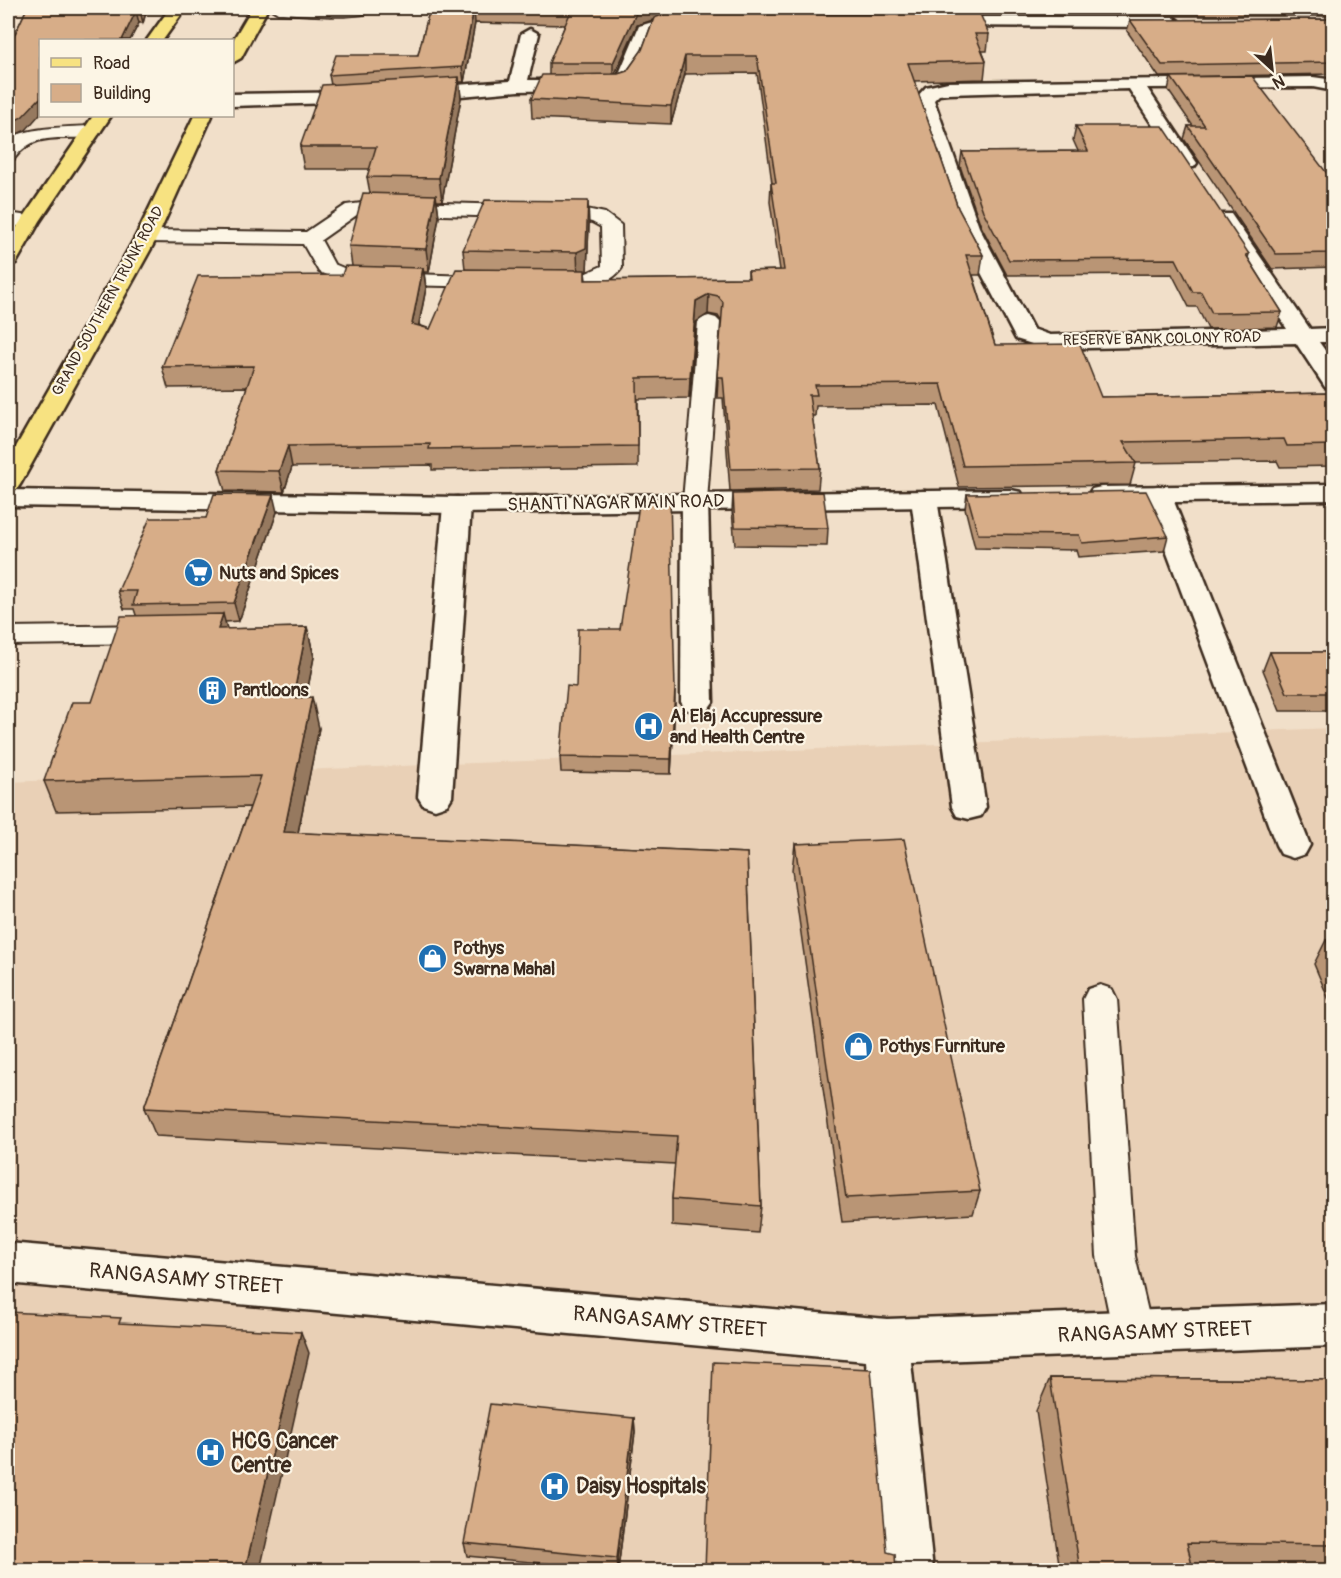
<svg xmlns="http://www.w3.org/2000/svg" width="1341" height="1578" font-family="Pangolin,sans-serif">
  <rect width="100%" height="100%" fill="#f1dfc9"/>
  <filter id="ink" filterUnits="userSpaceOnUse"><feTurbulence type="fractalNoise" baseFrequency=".0167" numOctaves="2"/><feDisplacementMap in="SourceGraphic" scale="12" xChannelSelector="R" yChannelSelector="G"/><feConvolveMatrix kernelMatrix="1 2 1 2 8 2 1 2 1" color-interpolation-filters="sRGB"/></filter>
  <g filter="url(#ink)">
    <polygon fill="#e9d0b6" points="1333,728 1333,1570 8,1570 8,782"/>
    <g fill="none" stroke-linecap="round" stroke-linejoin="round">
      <defs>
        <g id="lane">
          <path d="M270,8H377C364,22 298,13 278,13Z"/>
          <path d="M92,126L101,131L98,135C66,143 36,128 14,159L8,160C8,153 5,142 12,138C26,127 73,127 92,126Z"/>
          <path d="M377,201L577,207L605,213L621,225L622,268C608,289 568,293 546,287L543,283L546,279L582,275L602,266L601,227L592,222L577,219L377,213L358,214L321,240L334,264L353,272L500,277L503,281L500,285L493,287L350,284L319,272L303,244L147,242L137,236L147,230L306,232L346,205Z"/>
          <polygon points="8,213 36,217 39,221 29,227 8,225"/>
          <polygon points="709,316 716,318 720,322 707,501 704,506 695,508 686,506 683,501 698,322 702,318"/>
          <polygon points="154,625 164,628 168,634 164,640 154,643 8,645 8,627"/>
          <polygon points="1100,985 1112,989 1117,999 1135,1256 1153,1333 1147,1347 1133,1353 1119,1347 1113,1333 1097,1256 1083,999 1088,989"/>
        </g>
        <g id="street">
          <polygon points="696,17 702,18 704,22 702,26 665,29 652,33 635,79 624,89 518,91 416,100 407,94 416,88 510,81 521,34 530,29 539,34 528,80 614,80 618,76 639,26 663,19"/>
          <polygon points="939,17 1173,17 1181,22 1173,27 933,26 931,22"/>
          <polygon points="1313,77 1334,80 1334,91 1313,87 1147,88 1197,163 1194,167 1180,167 1129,89 948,94 939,95 934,100 979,227 1033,329 1050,335 1287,329 1213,218 1217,214 1231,214 1310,329 1334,328 1334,342 1319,342 1334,363 1334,389 1325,387 1296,343 1048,349 1016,339 957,227 915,99 926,87 948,82"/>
          <polygon points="362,92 371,98 369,102 232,106 232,94"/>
          <polygon points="1158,486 1167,488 1171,494 1310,845 1305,854 1293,858 1281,854 1276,845 1145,494 1149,488"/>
          <polygon points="924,491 934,493 937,499 986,807 981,816 969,819 957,816 952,807 911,499 914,493"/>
          <polygon points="695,493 705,495 708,501 713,702 708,709 697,713 686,709 681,702 682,501 685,495"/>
          <polygon points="457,497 467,499 471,505 452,797 447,805 435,809 423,805 418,797 443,505 447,499"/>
          <polygon points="8,1243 887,1319 1334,1304 1334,1346 911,1362 933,1570 884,1570 866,1361 8,1283"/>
        </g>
        <g id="secondary">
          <polygon points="1334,484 1334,500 1101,503 1092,501 1088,495 1092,489 1101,487"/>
          <polygon points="8,490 457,497 1011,490 1021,492 1024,498 1021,504 1011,506 457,513 8,506"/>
        </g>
        <g id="primary">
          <polygon points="170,8 186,8 163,40 147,40"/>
          <polygon points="252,8 268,8 241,58 232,63 232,42"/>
          <polygon points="93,116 111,116 40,221 16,263 8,264 8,240"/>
          <polygon points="194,116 212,116 158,236 21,483 17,489 8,491 8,461 136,236"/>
        </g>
      </defs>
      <use href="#lane" stroke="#3b2a1e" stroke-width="4"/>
      <use href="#street" stroke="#3b2a1e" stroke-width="5"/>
      <use href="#secondary" stroke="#3b2a1e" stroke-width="5"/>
      <use href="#primary" stroke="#3b2a1e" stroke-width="5"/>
      <use href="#lane" fill="#fcf5e5" fill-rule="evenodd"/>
      <use href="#street" fill="#fcf5e5" fill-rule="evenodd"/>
      <use href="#secondary" fill="#fcf5e5" fill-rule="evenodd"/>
      <use href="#primary" fill="#f7e281" fill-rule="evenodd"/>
    </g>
    <g fill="#b99575" stroke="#3b2a1e" stroke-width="1.5" fill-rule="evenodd">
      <polygon points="27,8 154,8 147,9 143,23 139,23 130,40 40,40 26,130 8,138 8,142 8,49"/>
      <path d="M430,8H973L972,14L989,34L987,51H982L986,61L984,79L914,81L958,208L983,255L980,275H973L995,345L1101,397L1334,393V466L1280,467L1277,461L1136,463L1130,485L959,487L938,405L816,406L815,416H812L820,468L818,489L730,491L723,398H717L721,321L718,316L708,314L696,322L689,398L638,399V467L432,470V465L292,467L284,492L225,491L219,470L247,387L168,388L162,367L342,275L352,266L349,246L370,193L367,177L370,169H304L300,147L331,85L329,75L418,55ZM653,20L642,50L627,71L618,74H615L637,25ZM475,23L565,25L549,63V75L531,99L532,118L671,124L685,74L757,73L772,183H771L770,202L780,270L748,271V278L586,280L585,272L587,271L589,224L463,250L465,269L430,329L419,325L426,288L424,272H429L439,217L437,201H442L461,98L459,82H464Z"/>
      <polygon points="1112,8 1334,8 1334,16 1117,16"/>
      <polygon points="1334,19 1334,74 1159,77 1127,31 1130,20"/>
      <polygon points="1171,77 1329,176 1334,176 1334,267 1272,269 1184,139 1188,126 1193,126 1168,90"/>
      <polygon points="1076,126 1249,254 1248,258 1282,312 1277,327 1208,329 1197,307 1189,307 1172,274 1007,275 981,226 960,166 962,152 1078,151 1073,140"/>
      <polygon points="733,494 828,528 827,546 735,545 732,511"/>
      <polygon points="967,494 1168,536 1164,551 1078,557 1076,550 975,548 965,508"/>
      <polygon points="277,512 239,621 225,622 227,629 307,627 314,657 306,698 319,728 298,833 747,853 761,1206 758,1233 672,1226 672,1199 675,1164 156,1136 144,1108 250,807 56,811 44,781 92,702 136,615 134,609 124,609 118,591 206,518"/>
      <polygon points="1270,652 1334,652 1334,711 1280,711 1263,670"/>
      <polygon points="675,704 671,774 561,772 560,757"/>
      <polygon points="795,844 980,1191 973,1214 842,1222 792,870"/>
      <polygon points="1326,940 1334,940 1334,1012 1314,964"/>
      <polygon points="1050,1378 1334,1380 1334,1570 1060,1570 1036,1411"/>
      <polygon points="634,1418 635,1432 618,1570 467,1556 464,1543"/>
    </g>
    <g fill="#96795f" stroke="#3b2a1e" stroke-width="1.5">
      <polygon points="141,8 147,8 147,9 143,23 140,11"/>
      <polygon points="647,8 662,8 662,17 637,25 613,78 613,63 637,11"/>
      <polygon points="474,9 475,23 464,82 462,67"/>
      <polygon points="136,11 139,23 130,40 122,40"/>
      <polygon points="685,56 685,74 671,124 671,106"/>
      <polygon points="459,77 461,98 442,201 439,178"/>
      <polygon points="40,98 40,114 26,130 8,138 8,142 8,124"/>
      <polygon points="436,195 439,217 429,272 426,249"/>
      <polygon points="588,201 589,224 587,271 585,272 586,291 578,276 577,252"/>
      <polygon points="423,268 426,288 415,344 412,324"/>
      <polygon points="709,294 708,314 696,322 689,398 690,377 696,301"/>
      <polygon points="288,446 292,467 284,492 279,471"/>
      <polygon points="273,495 277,512 239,621 234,603"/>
      <polygon points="223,614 231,644 218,629"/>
      <polygon points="307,627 314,657 300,728 293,698"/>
      <polygon points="675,689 675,704 671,774 671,759"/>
      <polygon points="312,697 319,728 292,862 284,832"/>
      <polygon points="301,1332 309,1353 260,1570 245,1570"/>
      <polygon points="634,1418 635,1432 618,1570 617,1558"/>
    </g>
    <g fill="#d7ad88" stroke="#3b2a1e" stroke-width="1.5">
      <polygon points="27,8 141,8 140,11 136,11 122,40 40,40 40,98 22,117 8,124 8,49"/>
      <polygon points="430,8 647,8 637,11 613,63 549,63 571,11 474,9 462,67 329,75 336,55 418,55"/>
      <polygon points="665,14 980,14 989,34 975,34 986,61 908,63 958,208 983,255 966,255 995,345 1080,344 1101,397 1334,393 1334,445 1287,446 1284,439 1123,442 1136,463 963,466 941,384 815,385 817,395 809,395 820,468 731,469 723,377 717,377 723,302 718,296 709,294 696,301 690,377 637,378 638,446 429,449 430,444 288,446 279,471 219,470 254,366 162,367 198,276 342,275 345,266 423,268 412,324 430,329 456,269 585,270 585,280 749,278 748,271 784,270 771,183 776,183 757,56 685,56 671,106 531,99 542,75 618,74 627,71 642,50 654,18"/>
      <polygon points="1334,19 1334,62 1162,65 1130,20"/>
      <polygon points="1252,76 1329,176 1334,176 1334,253 1276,254 1188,126 1205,126 1171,77"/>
      <polygon points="459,77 439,178 367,177 376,147 300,147 322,85"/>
      <polygon points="1076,126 1163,126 1249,254 1246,255 1282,312 1212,313 1201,292 1193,292 1176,259 1009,260 983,211 962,152 1088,151"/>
      <polygon points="363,193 436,195 426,249 349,246"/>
      <polygon points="485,200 588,201 586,248 577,252 463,250"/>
      <polygon points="1146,491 1168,536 1082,543 1079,535 978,534 967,494"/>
      <polygon points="823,492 828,528 735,527 733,494"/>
      <polygon points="214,494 273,495 234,603 133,605 137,591 118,591 150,518 206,518"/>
      <polygon points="640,498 670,498 675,689 671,759 560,757 567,686 576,687 578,629 620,629"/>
      <polygon points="223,614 218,629 307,627 293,698 312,697 284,832 747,853 761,1206 672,1199 677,1136 144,1108 261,776 44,781 72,702 92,702 121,616"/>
      <polygon points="1270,652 1334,652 1334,693 1287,693"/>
      <polygon points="904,839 980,1191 846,1198 795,844"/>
      <polygon points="1326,940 1334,940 1334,957"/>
      <polygon points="8,1312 121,1318 119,1323 301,1332 245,1570 8,1570"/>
      <polygon points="713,1362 871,1369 887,1552 895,1554 896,1570 705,1570"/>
      <polygon points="1050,1378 1334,1380 1334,1556 1330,1545 1187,1543 1193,1570 1080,1570"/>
      <polygon points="490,1404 634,1418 617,1558 464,1543"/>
    </g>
  </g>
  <defs>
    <symbol id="supermarket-disc" viewBox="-11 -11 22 22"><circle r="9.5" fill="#1f6fb2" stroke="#fcf5e5"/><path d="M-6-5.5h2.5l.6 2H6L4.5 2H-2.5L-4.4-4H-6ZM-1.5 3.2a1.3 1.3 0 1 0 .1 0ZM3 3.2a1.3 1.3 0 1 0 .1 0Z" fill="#fff"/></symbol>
    <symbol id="building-disc" viewBox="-11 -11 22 22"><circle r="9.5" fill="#1f6fb2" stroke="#fcf5e5"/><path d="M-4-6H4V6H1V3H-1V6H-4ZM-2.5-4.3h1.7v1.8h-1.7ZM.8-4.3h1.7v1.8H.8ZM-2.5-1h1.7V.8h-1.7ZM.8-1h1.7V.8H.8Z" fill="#fff"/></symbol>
    <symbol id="hospital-disc" viewBox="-11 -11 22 22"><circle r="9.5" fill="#1f6fb2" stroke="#fcf5e5"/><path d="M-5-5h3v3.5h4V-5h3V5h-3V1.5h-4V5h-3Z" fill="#fff"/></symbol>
    <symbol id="shop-disc" viewBox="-11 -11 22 22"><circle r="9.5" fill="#1f6fb2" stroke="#fcf5e5"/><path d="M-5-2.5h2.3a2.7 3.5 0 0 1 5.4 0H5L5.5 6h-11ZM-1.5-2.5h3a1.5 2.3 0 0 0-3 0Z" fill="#fff"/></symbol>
  </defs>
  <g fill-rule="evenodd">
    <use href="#supermarket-disc" x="182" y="556" width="33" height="33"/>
    <use href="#building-disc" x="196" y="674" width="33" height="33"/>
    <use href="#hospital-disc" x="632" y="710" width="33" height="33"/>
    <use href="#shop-disc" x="416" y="942" width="33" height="33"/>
    <use href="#shop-disc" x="842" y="1030" width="33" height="33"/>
    <use href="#hospital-disc" x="194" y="1436" width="33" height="33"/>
    <use href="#hospital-disc" x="538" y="1470" width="33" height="33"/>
  </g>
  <g text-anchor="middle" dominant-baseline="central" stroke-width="4.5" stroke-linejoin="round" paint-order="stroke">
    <g font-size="15" fill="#3b2a1e" stroke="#fcf5e5">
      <text transform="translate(108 301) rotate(-61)">GRAND SOUTHERN TRUNK ROAD</text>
      <text transform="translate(1162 339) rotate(-1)">RESERVE BANK COLONY ROAD</text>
    </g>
    <g font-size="18" fill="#3b2a1e" stroke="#fcf5e5">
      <text transform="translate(616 503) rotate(-1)">SHANTI NAGAR MAIN ROAD</text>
    </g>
    <g font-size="18" font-weight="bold" fill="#3b2a1e" stroke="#fcf5e5" text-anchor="start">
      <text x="219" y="573">Nuts and Spices</text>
      <text x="233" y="690">Pantloons</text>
      <text x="670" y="716">Al Elaj Accupressure<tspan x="670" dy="21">and Health Centre</tspan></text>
      <text x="453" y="948">Pothys<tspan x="453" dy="21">Swarna Mahal</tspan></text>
      <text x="879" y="1046">Pothys Furniture</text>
    </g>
    <g font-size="21" fill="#3b2a1e" stroke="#fcf5e5">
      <text transform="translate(186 1279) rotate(5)">RANGASAMY STREET</text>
      <text transform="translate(670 1322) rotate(5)">RANGASAMY STREET</text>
      <text transform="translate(1155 1332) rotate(-2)">RANGASAMY STREET</text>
    </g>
    <g font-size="21" font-weight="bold" fill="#3b2a1e" stroke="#fcf5e5" text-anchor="start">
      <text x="231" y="1441">HCG Cancer<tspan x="231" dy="24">Centre</tspan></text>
      <text x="576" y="1486">Daisy Hospitals</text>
    </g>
  </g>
  <rect width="1341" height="1578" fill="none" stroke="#fcf5e5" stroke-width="30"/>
  <rect x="15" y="15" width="1311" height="1548" fill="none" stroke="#3b2a1e" stroke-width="2" filter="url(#ink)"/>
  <rect x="39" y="39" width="195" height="78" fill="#fcf5e5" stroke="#afa495" stroke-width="1.5"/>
  <rect x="51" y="58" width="30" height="9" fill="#f7e281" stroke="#afa495" stroke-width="1.5"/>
  <text x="93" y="69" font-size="18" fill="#3b2a1e">Road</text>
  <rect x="51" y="84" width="30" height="18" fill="#d7ad88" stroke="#afa495" stroke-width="1.5"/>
  <text x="93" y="99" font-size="18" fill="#3b2a1e">Building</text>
  <g transform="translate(1272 69) rotate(153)" stroke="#fcf5e5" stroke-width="4.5" paint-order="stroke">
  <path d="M0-4.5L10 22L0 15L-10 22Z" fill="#3b2a1e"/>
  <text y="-9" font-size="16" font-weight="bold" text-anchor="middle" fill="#3b2a1e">N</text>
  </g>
</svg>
